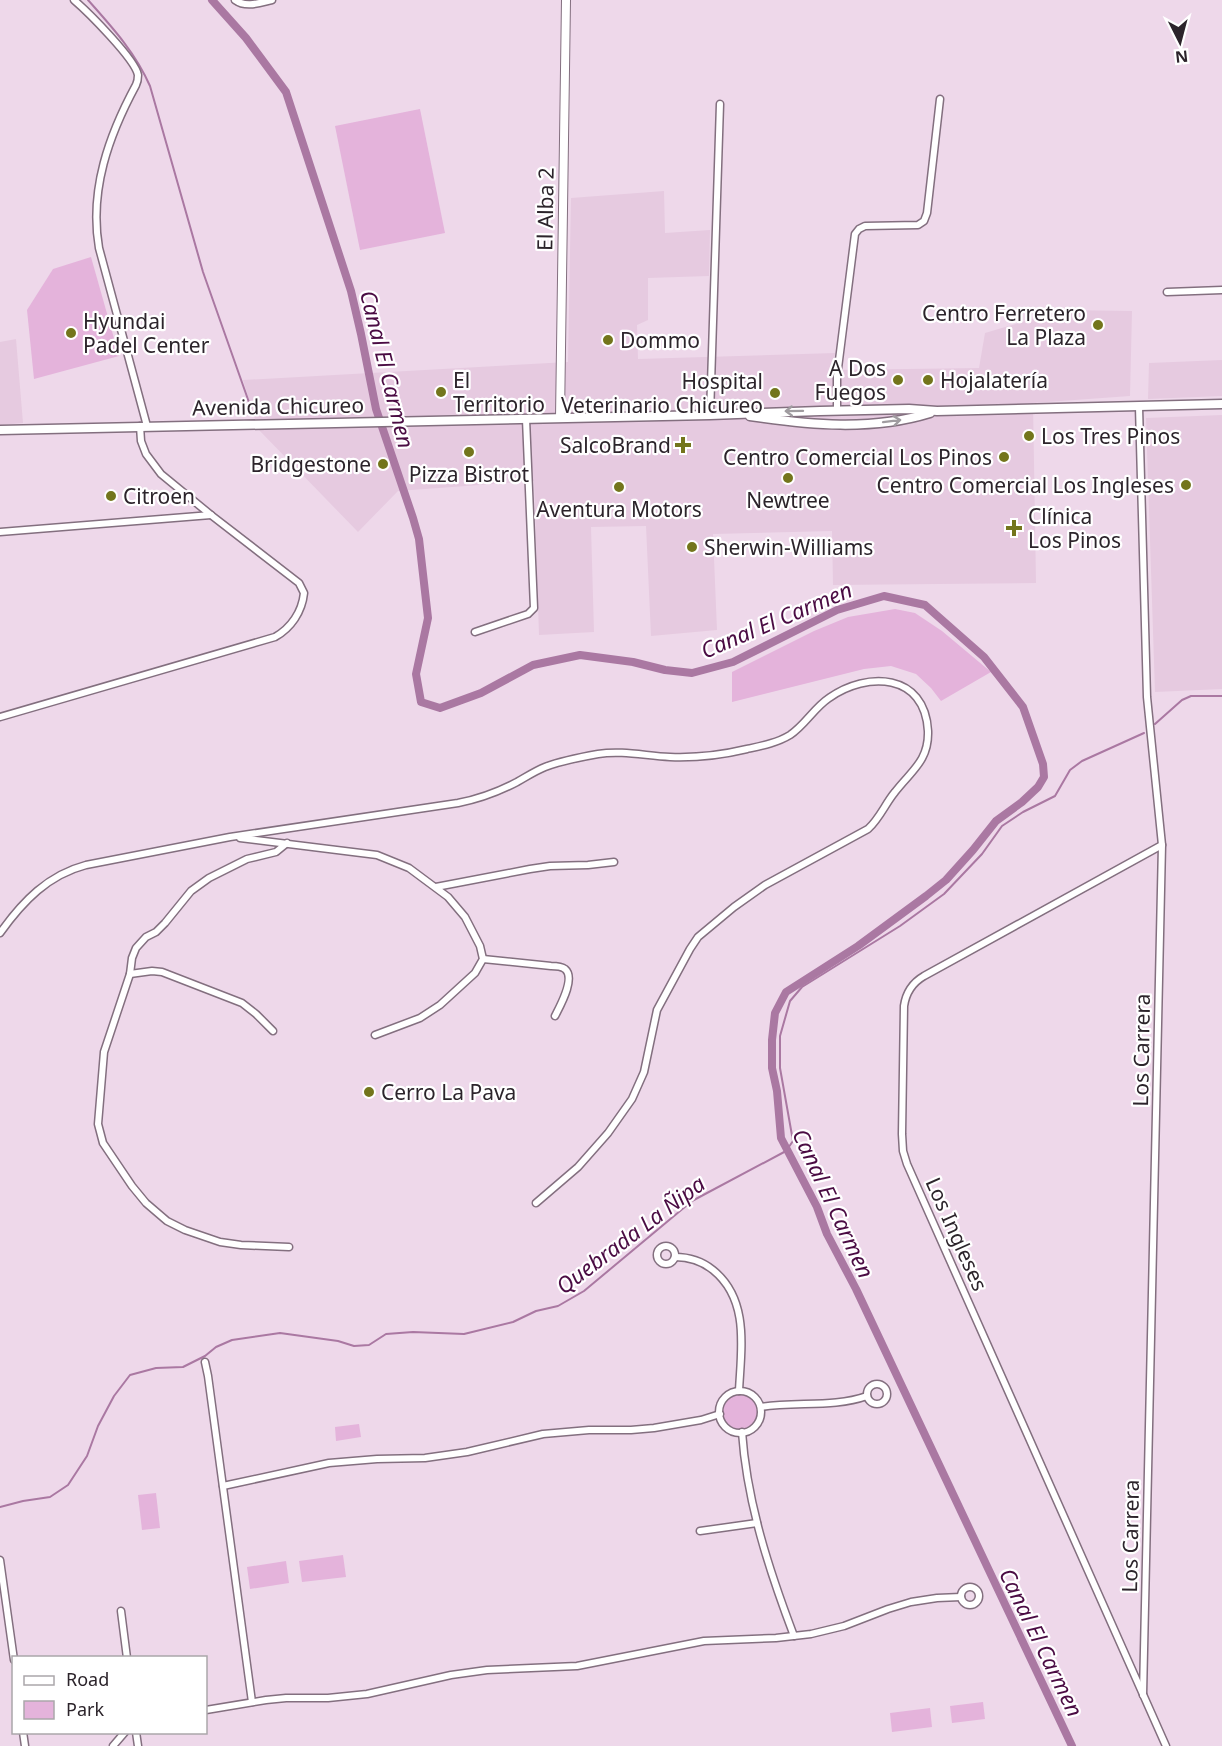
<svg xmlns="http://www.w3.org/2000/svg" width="1222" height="1746" font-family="'Noto Sans',sans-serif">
  <rect width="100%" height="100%" fill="#eed8ea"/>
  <g fill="#e6cae0">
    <polygon points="664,191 665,233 710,230 709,276 648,278 648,320 637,325 638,359 835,353 833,370 979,368 985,333 1062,310 1132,311 1130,396 1033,403 1036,583 833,585 832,531 713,534 717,630 651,636 646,526 591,527 594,632 539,635 534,481 398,491 358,532 258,429 243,380 568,362 571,198"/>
    <polygon points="16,339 23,423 0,425 0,342"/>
    <polygon points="1222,360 1222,396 1148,399 1149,363"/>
    <polygon points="1222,415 1222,689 1155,692 1146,418"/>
  </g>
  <g fill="#e4b3db">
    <polygon points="420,109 445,233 360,250 335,126"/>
    <polygon points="91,257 119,356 34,379 27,310 53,269"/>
    <polygon points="895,609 915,613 942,631 991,672 941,701 931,688 916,674 891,666 864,669 732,702 732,672 814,631 848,617"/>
    <circle cx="740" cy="1412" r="17"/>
    <polygon points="359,1424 361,1437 336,1441 335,1427"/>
    <polygon points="156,1493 160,1528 142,1530 138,1495"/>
    <polygon points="343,1555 346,1577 302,1582 299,1561"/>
    <polygon points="286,1561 289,1583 250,1589 247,1567"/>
    <polygon points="983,1702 985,1719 952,1723 950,1706"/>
    <polygon points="930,1708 932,1727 892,1732 890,1713"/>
  </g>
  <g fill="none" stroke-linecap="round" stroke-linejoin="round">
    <g stroke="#aa78a2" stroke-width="2">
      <path d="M88,0C112,27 135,52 150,86L203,272L251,408"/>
      <polyline points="1155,724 1182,700 1191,696 1222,696"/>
      <polyline points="0,1507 23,1501 50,1497 68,1485 87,1456 98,1426 114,1396 130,1375 156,1368 183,1367 205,1356 216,1347 232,1340 280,1333 338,1341 354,1346 369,1345 386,1334 413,1332 464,1334 513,1322 536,1311 558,1306 584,1291 692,1201 786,1151 793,1141 780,1068 780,1036 790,1001 802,987 900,926 944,894 982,854 1002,826 1023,812 1055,796 1070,770 1082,761 1144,733"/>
    </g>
    <polyline stroke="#aa78a2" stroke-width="8" points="212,0 246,38 286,92 351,291 361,334 376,409 413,518 419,539 428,618 416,674 421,702 440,708 481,693 533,665 580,655 633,662 665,670 692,673 733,662 837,610 884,596 925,605 984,657 1023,707 1043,764 1044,777 1038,787 1022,802 996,821 973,850 946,880 926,896 858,946 786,992 775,1013 772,1040 772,1068 777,1091 781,1138 817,1207 827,1234 856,1289 1072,1746"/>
    <defs>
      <g id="minor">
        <path d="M74,0C88,12 135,59 138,75C138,77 137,83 136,85C109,135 89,190 99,248L147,426"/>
        <path d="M235,0C246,8 259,3 272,0"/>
        <polyline points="1167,292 1222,290"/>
        <polyline points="1139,407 1147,697 1162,845 1143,1695"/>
        <polyline points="837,411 837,376 855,234 859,229 865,226 918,225 924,221 927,213 940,99"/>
        <polyline points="710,415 720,104"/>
        <polyline points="0,532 211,515"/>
        <polyline points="475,632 528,614 534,608 526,419"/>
        <path d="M0,717L275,637C291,628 302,612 304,593L299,583L211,515L161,474L146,454L141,441L140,426"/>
        <polyline points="240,838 377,855 409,868 448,897 465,917 480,946 483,959 475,973 440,1005 420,1018 375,1035"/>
        <polyline points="287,843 276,852 247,859 209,878 191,891 165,923 156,932 146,937 136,948 132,958 130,974 104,1052 98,1124 103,1143 132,1186 146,1203 167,1221 185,1230 220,1242 241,1245 289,1247"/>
        <path d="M1162,845L924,976C912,983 906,992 904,1006L902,1134L903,1151L907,1164L1166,1746"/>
        <polyline points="436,887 530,869 550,866 588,865 614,862"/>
        <path d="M0,933C23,901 48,875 86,865L230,837L458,803C479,799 498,792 517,782C526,777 535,771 545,767C561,761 581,757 598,754C622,750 646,756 670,757C696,758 722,755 747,749C761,746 777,743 790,735C805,725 814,708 829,698C867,671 925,673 928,731C929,761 911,771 895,792C885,804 880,818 868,829L765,885L734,907L698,937L690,949L657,1010L644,1072L632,1099L608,1133L578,1167L536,1203"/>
        <path d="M483,959L551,966C555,966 561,966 565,969C576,978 560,1006 555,1016"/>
        <polyline points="130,974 152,971 162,972 242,1003 256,1014 273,1031"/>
        <circle cx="666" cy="1255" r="9"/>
        <path d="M675,1257C690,1257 702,1261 713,1270C750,1300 741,1349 739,1391"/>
        <polyline points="205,1362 208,1376 252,1702"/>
        <circle cx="877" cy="1394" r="10"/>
        <circle cx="740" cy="1412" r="21"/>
        <path d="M761,1407C796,1401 833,1408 867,1396"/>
        <path d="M742,1432C747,1503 769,1570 794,1636"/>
        <polyline points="223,1486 329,1463 377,1459 425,1458 467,1452 543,1434 589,1430 631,1430 654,1428 701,1420 720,1414"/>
        <polyline points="700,1531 757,1523"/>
        <polyline points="0,1560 14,1660"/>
        <circle cx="970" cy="1596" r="9"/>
        <polyline points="121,1611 127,1658"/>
        <polyline points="206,1710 266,1700 286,1698 328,1698 367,1694 451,1675 487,1670 577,1666 704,1641 776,1638 811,1634 844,1626 888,1609 911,1602 937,1598 961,1597"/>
        <polyline points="23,1732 25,1746"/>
        <polyline points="136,1732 138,1746"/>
        <polyline points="113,1746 125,1732"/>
      </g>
      <polyline id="tertiary" points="560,418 566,0"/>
      <g id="secondary">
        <path d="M750,416C809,425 872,431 930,413"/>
        <polyline points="0,430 710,415 820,411 909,409 937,411 1222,404"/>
      </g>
    </defs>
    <use href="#minor" stroke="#836f7f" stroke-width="9"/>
    <use href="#tertiary" stroke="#836f7f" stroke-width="10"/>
    <use href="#secondary" stroke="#836f7f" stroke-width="11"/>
    <use href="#minor" stroke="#fff" stroke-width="6"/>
    <use href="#tertiary" stroke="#fff" stroke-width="8"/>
    <use href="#secondary" stroke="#fff" stroke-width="8"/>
  </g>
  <defs><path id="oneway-shaft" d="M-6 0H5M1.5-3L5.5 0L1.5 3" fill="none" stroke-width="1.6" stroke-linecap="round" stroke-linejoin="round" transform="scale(1.5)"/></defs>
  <g stroke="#a09ca0">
    <use href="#oneway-shaft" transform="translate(794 411) rotate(179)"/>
    <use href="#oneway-shaft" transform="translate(892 421) rotate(-7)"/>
  </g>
  <g fill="#73751c" stroke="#fff" stroke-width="2">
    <circle cx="1098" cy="325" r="6"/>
    <circle cx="71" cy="333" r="6"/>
    <circle cx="608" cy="340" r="6"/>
    <circle cx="898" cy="380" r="6"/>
    <circle cx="928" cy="380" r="6"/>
    <circle cx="441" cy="392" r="6"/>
    <circle cx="775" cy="393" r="6"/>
    <circle cx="1029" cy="436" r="6"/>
    <path d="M680 436h6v6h6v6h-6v6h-6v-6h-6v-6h6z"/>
    <circle cx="469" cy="452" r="6"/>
    <circle cx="1004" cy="457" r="6"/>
    <circle cx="383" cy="464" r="6"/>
    <circle cx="788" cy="478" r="6"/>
    <circle cx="1186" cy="485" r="6"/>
    <circle cx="619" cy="487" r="6"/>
    <circle cx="111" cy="496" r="6"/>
    <path d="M1011 519h6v6h6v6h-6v6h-6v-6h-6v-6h6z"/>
    <circle cx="692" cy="547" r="6"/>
    <circle cx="369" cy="1092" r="6"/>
  </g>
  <g text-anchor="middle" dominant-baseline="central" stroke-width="4.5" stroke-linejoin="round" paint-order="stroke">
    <g font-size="21" fill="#2c242b" stroke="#fff">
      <text transform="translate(545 209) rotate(-89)">El Alba 2</text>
      <text transform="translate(278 406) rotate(-1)">Avenida Chicureo</text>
      <text transform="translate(1141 1050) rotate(-89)">Los Carrera</text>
      <text transform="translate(957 1234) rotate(66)">Los Ingleses</text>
      <text transform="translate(1130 1536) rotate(-89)">Los Carrera</text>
    </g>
    <g font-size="21" fill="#2c242b" stroke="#fff" text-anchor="start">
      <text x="1086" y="313" text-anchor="end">Centro Ferretero<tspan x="1086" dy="24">La Plaza</tspan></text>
      <text x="83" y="321">Hyundai<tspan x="83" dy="24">Padel Center</tspan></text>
      <text x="620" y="340">Dommo</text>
      <text x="886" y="368" text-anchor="end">A Dos<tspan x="886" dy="24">Fuegos</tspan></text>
      <text x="453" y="380">El<tspan x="453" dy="24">Territorio</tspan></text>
      <text x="940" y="380">Hojalatería</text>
      <text x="763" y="381" text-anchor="end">Hospital<tspan x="763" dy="24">Veterinario Chicureo</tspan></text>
      <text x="1041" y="436">Los Tres Pinos</text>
      <text x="671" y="445" text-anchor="end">SalcoBrand</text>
      <text x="992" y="457" text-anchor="end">Centro Comercial Los Pinos</text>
      <text x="371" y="464" text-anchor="end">Bridgestone</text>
      <text x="469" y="474" text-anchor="middle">Pizza Bistrot</text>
      <text x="1174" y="485" text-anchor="end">Centro Comercial Los Ingleses</text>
      <text x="123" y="496">Citroen</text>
      <text x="788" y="500" text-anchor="middle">Newtree</text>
      <text x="619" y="509" text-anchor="middle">Aventura Motors</text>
      <text x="1028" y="516">Clínica<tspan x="1028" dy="24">Los Pinos</tspan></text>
      <text x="704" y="547">Sherwin-Williams</text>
      <text x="381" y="1092">Cerro La Pava</text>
    </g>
    <g font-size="22" font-style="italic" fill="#4a0b43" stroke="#fff">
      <text transform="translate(388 369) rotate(76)">Canal El Carmen</text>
      <text transform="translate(776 619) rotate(-23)">Canal El Carmen</text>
      <text transform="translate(834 1203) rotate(65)">Canal El Carmen</text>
      <text transform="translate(630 1234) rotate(-37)">Quebrada La Ñipa</text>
      <text transform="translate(1042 1642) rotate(64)">Canal El Carmen</text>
    </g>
  </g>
  <rect x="12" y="1656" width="195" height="78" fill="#ffffff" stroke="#aba7aa" stroke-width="1.5"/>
  <rect x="24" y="1676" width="30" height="9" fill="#ffffff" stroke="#aba7aa" stroke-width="1.5"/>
  <text x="66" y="1686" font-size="18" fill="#2c242b">Road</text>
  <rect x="24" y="1701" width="30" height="18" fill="#e4b3db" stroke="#aba7aa" stroke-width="1.5"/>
  <text x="66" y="1716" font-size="18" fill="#2c242b">Park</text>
  <g transform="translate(1180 42) rotate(174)" stroke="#ffffff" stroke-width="4.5" paint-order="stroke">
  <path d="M0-4.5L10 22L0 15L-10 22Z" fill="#2c242b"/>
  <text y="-9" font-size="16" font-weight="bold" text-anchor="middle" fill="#2c242b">N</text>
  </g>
</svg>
